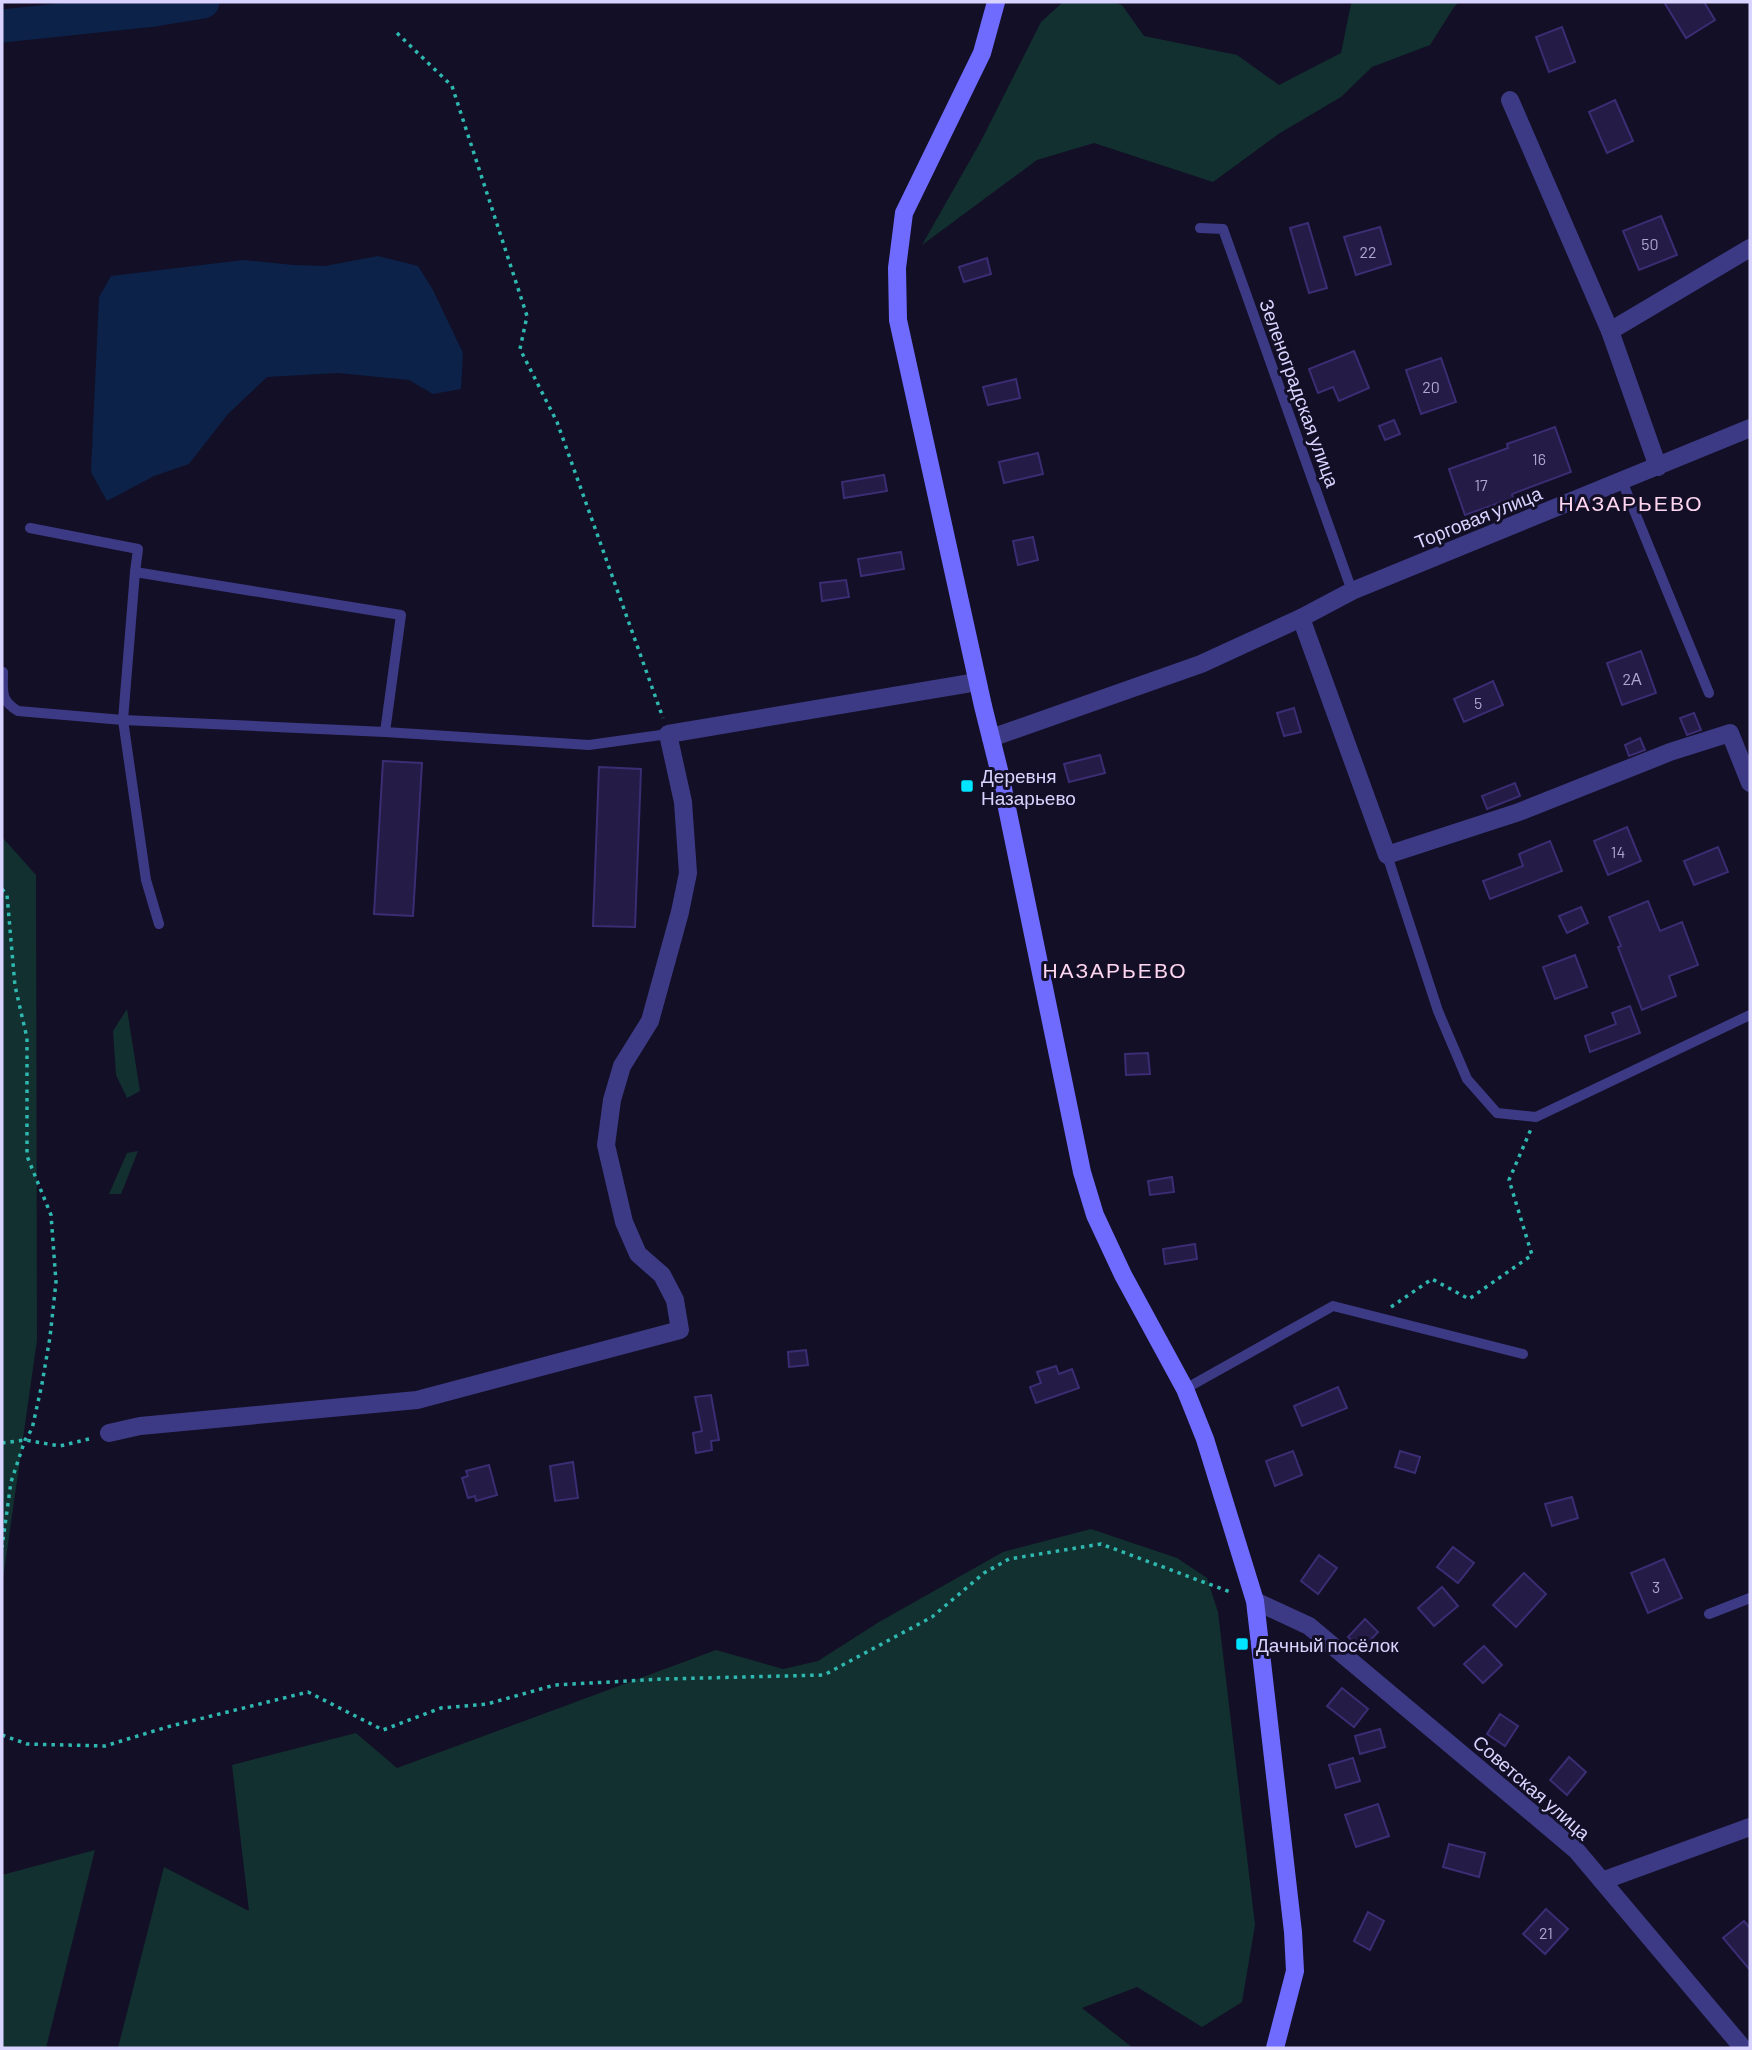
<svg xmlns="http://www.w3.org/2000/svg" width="1752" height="2050" font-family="Barlow,sans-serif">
  <rect width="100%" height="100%" fill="#130f26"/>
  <g fill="#12302f">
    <polygon points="1063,2 1112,2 1122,5 1144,36 1237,55 1279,85 1341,53 1351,4 1356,2 1459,2 1454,7 1430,45 1372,67 1341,97 1280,133 1213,182 1094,143 1037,160 922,245 981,141 1041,22"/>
    <polygon points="2,837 36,875 37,1340 2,1586"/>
    <polygon points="127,1009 140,1091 127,1098 116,1075 113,1031"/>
    <polygon points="138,1151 121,1194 109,1194 127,1153"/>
    <polygon points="1091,1529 1177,1558 1207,1578 1218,1612 1255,1925 1242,2002 1202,2027 1137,1987 1082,2008 1133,2048 118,2048 164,1867 249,1911 232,1765 356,1733 397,1768 716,1650 783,1669 818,1661 879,1622 1003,1552"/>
    <polygon points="95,1850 46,2048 2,2048 2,1875"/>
  </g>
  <polygon fill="#0c2248" points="378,256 418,266 433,290 463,353 461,389 433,394 409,380 338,373 267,377 228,414 189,464 154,476 107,501 91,472 99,297 111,276 243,260 294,265 325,266"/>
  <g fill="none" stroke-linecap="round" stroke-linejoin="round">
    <polyline stroke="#0c2248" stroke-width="33" points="2,26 154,10 203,2"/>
  </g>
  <g fill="#241b47" stroke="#3b2d73" stroke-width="2">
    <polygon points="1664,2 1704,2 1715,20 1686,38"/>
    <polygon points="1562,27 1575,62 1549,72 1536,37"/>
    <polygon points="1615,100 1633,141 1607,153 1589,112"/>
    <polygon points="1661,216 1677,255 1639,270 1623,231"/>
    <polygon points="1308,223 1327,288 1309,293 1290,228"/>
    <polygon points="1380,227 1391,264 1356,275 1344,237"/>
    <polygon points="987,258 991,274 964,282 959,267"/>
    <polygon points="1354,351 1369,388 1339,401 1333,387 1318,393 1309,369"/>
    <polygon points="1441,358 1456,402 1421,414 1406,370"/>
    <polygon points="1016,379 1020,398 988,405 983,387"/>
    <polygon points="1394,420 1400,434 1385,440 1379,426"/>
    <polygon points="1555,427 1571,472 1512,494 1513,498 1465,515 1449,469 1508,448 1507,444"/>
    <polygon points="1038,453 1043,474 1004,483 999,462"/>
    <polygon points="884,475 887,491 844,498 842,482"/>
    <polygon points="1033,537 1038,560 1018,565 1013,541"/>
    <polygon points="901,552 904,569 861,576 858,559"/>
    <polygon points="846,580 849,597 822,601 820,583"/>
    <polygon points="1641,651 1656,693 1622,705 1607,663"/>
    <polygon points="1493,681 1503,705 1464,722 1454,699"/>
    <polygon points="1294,708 1301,732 1284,736 1277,713"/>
    <polygon points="1694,713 1701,730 1687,735 1680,718"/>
    <polygon points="1640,738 1645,750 1629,756 1625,745"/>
    <polygon points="1100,755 1105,773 1069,782 1064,764"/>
    <polygon points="383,761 422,763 413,916 374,914"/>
    <polygon points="599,767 641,769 635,927 593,926"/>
    <polygon points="1515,783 1520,796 1487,809 1482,796"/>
    <polygon points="1627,827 1641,861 1608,875 1594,841"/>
    <polygon points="1550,841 1562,871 1490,899 1483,881 1523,866 1519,854"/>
    <polygon points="1718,847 1728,872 1694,885 1684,861"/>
    <polygon points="1648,901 1660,931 1682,922 1698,965 1669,976 1676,996 1642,1010 1618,947 1621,946 1609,917"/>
    <polygon points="1581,907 1588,923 1567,933 1559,916"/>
    <polygon points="1575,955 1587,987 1555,999 1543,967"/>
    <polygon points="1630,1006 1640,1033 1590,1052 1585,1036 1616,1024 1612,1013"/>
    <polygon points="1148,1053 1150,1074 1126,1075 1125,1054"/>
    <polygon points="1172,1177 1174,1192 1150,1195 1148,1181"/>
    <polygon points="1195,1244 1197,1259 1165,1264 1163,1249"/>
    <polygon points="806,1350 808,1365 789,1367 788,1352"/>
    <polygon points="1056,1366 1059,1374 1072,1369 1079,1388 1036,1403 1030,1387 1041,1383 1037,1372"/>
    <polygon points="1338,1387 1347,1408 1302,1426 1294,1406"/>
    <polygon points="711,1395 719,1440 711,1441 712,1450 696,1453 693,1433 702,1431 695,1397"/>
    <polygon points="1293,1451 1302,1475 1275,1486 1266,1461"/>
    <polygon points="1400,1451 1420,1457 1415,1473 1395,1467"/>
    <polygon points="573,1462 578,1498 555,1501 550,1466"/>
    <polygon points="489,1465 497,1495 476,1501 475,1496 468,1498 462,1478 468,1476 466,1471"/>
    <polygon points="1572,1497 1578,1518 1552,1526 1545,1504"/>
    <polygon points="1453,1547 1474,1563 1458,1583 1437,1567"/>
    <polygon points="1319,1555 1337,1568 1318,1594 1301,1581"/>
    <polygon points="1664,1559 1682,1598 1648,1613 1631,1573"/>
    <polygon points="1524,1573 1546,1594 1516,1627 1493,1605"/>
    <polygon points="1442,1587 1458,1606 1434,1626 1418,1608"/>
    <polygon points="1365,1619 1378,1632 1362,1649 1348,1637"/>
    <polygon points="1484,1646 1502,1665 1483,1683 1464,1664"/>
    <polygon points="1342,1688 1368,1709 1354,1727 1327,1706"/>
    <polygon points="1500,1714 1518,1726 1505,1746 1487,1734"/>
    <polygon points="1380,1729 1385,1747 1360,1754 1355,1736"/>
    <polygon points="1569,1757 1586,1772 1567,1795 1550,1780"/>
    <polygon points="1353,1758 1360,1781 1336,1788 1329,1765"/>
    <polygon points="1378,1804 1389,1836 1356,1847 1345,1815"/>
    <polygon points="1449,1844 1485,1853 1479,1877 1443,1867"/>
    <polygon points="1546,1909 1568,1929 1545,1954 1523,1934"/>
    <polygon points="1368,1912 1384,1921 1370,1950 1354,1941"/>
    <polygon points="1744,1921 1750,1928 1750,1970 1723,1938"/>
  </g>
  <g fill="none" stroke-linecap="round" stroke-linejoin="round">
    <g stroke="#2fb8b0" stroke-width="3.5" stroke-dasharray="3.5 5" stroke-linecap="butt">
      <polyline points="397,33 452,86 527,316 520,349 557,422 663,718"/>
      <polyline points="2,889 7,895 15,986 27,1038 27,1156 51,1215 56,1282 50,1337 42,1384 32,1429 25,1440 11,1482 2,1547"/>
      <polyline points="1391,1307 1432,1279 1469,1299 1532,1255 1509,1180 1531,1129"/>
      <polyline points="2,1443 25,1440 60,1446 93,1438"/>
      <polyline points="2,1735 27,1744 105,1746 167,1727 308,1692 383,1730 441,1708 487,1704 555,1685 663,1679 824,1675 932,1617 984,1573 1009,1559 1101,1544 1233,1593"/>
    </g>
    <g stroke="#3d3a85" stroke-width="10">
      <polyline points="1200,228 1223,229 1352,591"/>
      <polyline points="1622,481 1709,693"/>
      <polyline points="30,528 138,549 135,572"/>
      <path d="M3,672C3,692 0,700 18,711L123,720L146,880L159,924"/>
      <polyline points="385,732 401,615 135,572 123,720 385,732 589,745 668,734"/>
      <polyline points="1387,855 1438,1011 1467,1079 1497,1113 1536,1117 1750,1015"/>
      <polyline points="1185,1389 1333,1306 1523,1354"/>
      <polyline points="1709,1614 1750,1598"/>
    </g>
    <g stroke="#3d3a85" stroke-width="18">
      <polyline points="1510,100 1610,331 1658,467"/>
      <polyline points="1610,331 1750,248"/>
      <polyline points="1301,618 1387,855 1519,812 1670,752 1730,733 1750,783"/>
      <polyline points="991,738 1201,664 1301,618 1352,591 1750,428"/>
      <polyline points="109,1433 140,1426 417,1400 680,1330 675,1300 662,1275 638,1254 624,1222 606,1145 612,1100 622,1066 650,1021 680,912 688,873 683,802 668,734 977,682"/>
      <polyline points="1255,1601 1309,1626 1576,1850 1743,2048"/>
      <polyline points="1602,1881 1750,1827"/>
    </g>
    <polyline stroke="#6f6bff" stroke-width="18" points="996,2 982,53 904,213 897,268 898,320 983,706 1000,774 1082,1172 1095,1215 1123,1275 1185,1389 1205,1439 1255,1601 1293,1932 1295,1971 1275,2048"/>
  </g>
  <g fill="#00e5ff" stroke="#130f26" stroke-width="2.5">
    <rect x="960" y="779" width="14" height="14" rx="3.5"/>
    <rect x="1235" y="1637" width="14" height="14" rx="3.5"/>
  </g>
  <g text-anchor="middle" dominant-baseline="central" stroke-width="6" stroke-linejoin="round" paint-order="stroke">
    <g font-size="16" fill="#aca6d1">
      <text x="1650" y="243">50</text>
      <text x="1368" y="251">22</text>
      <text x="1431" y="386">20</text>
      <text x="1539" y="458">16</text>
      <text x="1481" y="484">17</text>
      <text x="1632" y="678">2А</text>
      <text x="1478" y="702">5</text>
      <text x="1618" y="851">14</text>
      <text x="1656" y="1586">3</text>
      <text x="1546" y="1932">21</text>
    </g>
    <g font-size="19" fill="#d9d4ff" stroke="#130f26">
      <text transform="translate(1300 393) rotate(70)">Зеленоградская улица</text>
      <text transform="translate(1478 517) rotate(-22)">Торговая улица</text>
      <text transform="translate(1532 1787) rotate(41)">Советская улица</text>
    </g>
    <g font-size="19" fill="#d9d4ff" stroke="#130f26" text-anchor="start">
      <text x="981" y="775">Деревня<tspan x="981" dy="22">Назарьево</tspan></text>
      <text x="1256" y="1644">Дачный посёлок</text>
    </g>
    <g font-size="21" letter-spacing="2" fill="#ffd6f0" stroke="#130f26">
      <text x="1631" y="502">НАЗАРЬЕВО</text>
      <text x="1115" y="969">НАЗАРЬЕВО</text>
    </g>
  </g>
  <rect width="1752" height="2050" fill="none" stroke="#d9d4ff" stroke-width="7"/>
</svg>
